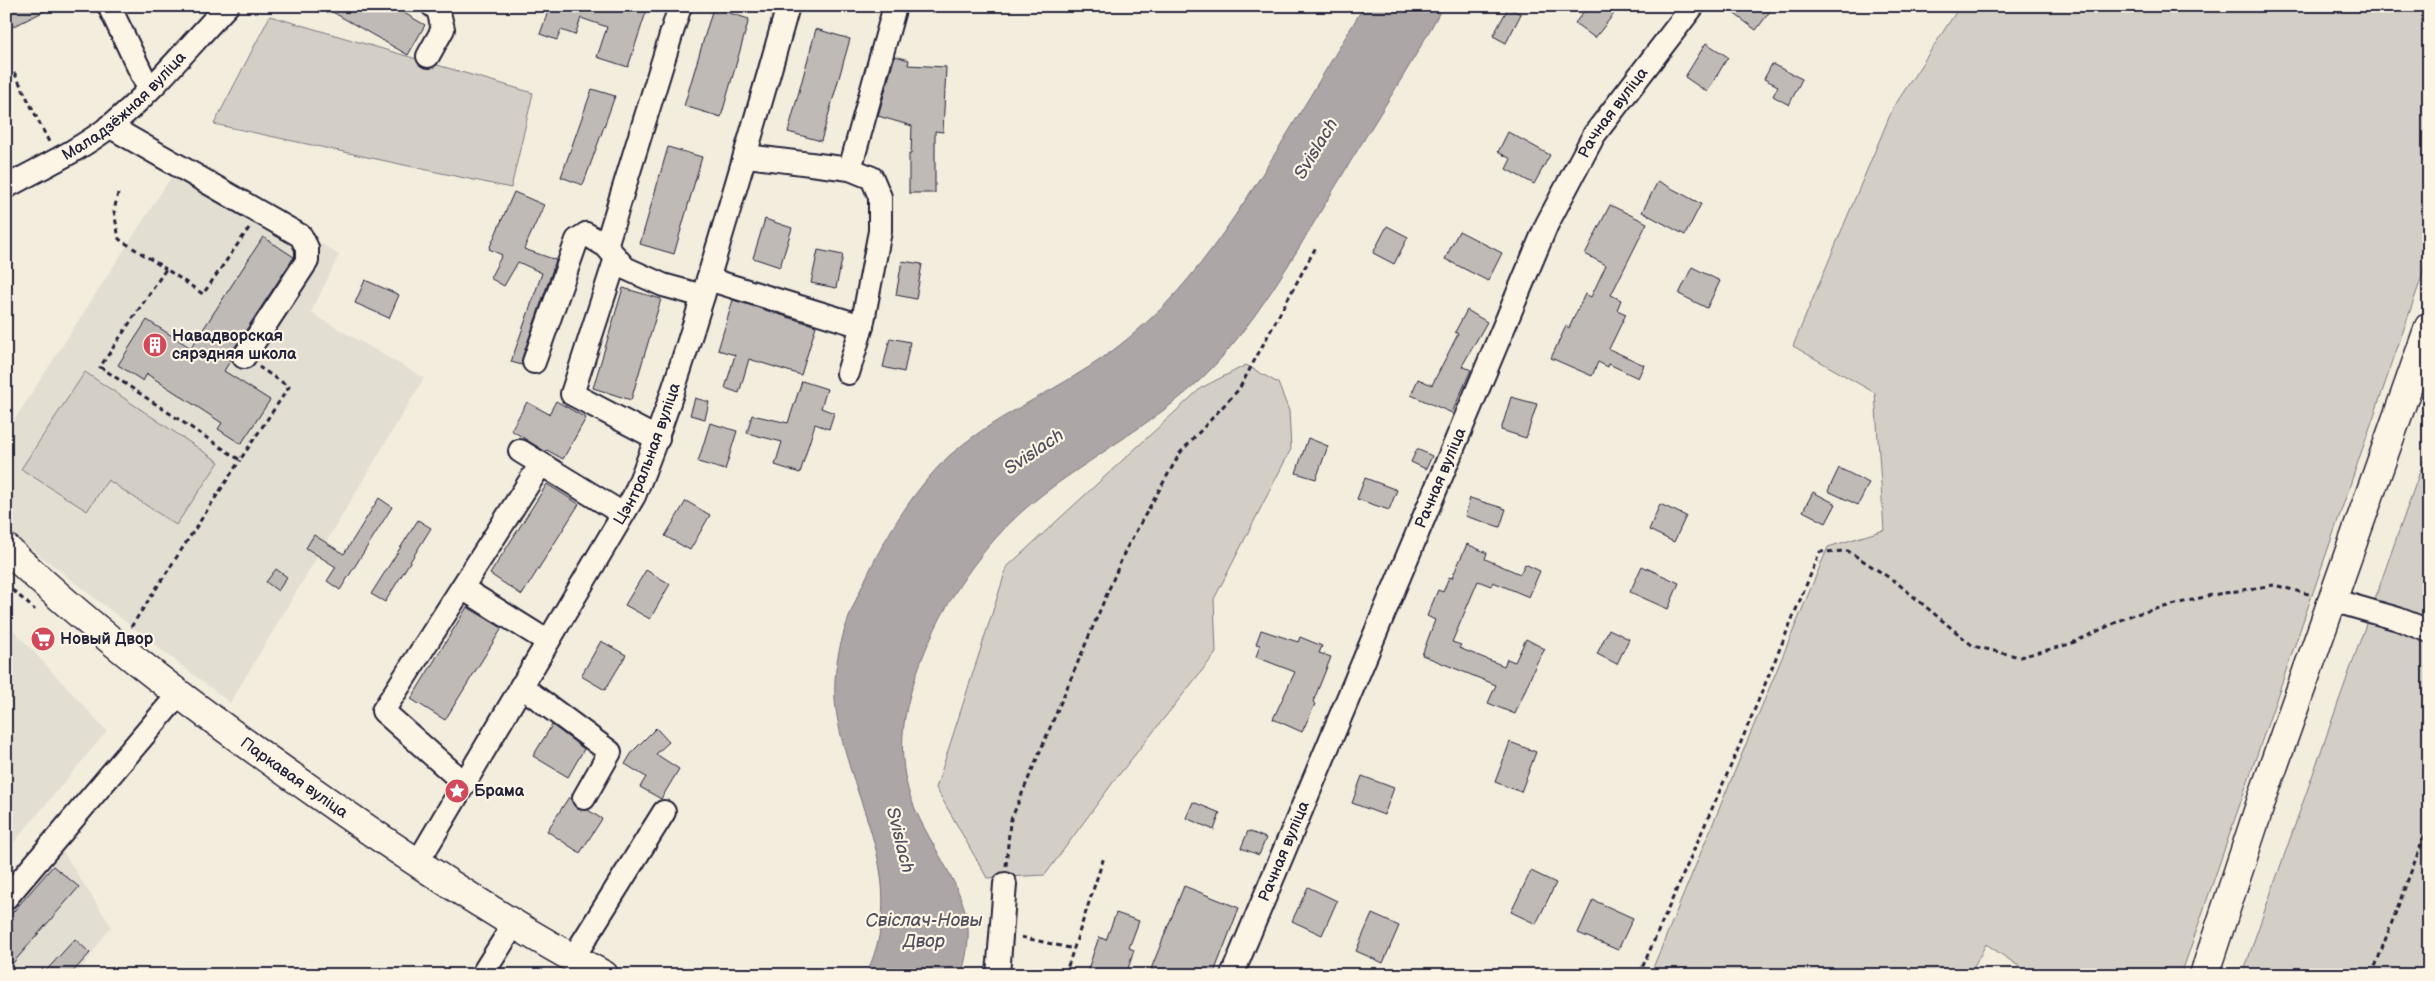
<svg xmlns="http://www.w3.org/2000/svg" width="2435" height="981" font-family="'Balsamiq Sans',sans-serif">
  <rect width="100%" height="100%" fill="#f3edde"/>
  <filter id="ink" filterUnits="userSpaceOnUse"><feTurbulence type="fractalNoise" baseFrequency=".02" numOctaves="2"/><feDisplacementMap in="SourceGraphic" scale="10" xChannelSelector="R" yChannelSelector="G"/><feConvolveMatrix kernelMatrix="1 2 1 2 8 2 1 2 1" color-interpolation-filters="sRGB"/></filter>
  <g filter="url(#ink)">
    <g fill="#e3ded2">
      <polygon points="184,157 339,255 311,313 424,378 230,703 6,529 6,433"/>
      <polygon points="6,622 107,731 6,852"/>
      <polygon points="54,838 111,926 77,975 6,975 6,896"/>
    </g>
    <g fill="#d4cfc6" stroke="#7b7880">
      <polygon points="1960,6 2429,6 2429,256 2181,975 2032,975 1986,944 1970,975 1650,975 1828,547 1884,530 1875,393 1793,346 1893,108"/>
      <polygon points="270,16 533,93 511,188 214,124"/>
      <polygon points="1246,365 1278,383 1289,411 1291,449 1214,599 1216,653 1114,781 1045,875 987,878 936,788 1007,567 1201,388"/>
      <polygon points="85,372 219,462 176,525 108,480 87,511 21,469"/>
      <polygon points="2429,446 2429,975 2243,975 2255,938"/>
    </g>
    <path fill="#aca7a6" stroke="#75727b" d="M1364,6H1443C1412,65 1374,122 1340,179C1303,240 1269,303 1222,357C1188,397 1144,424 1102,453C1071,474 1038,495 1012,521C968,564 932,623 914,682C903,714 899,748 906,781C916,831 965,881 968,928C969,943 966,960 961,975H866C911,877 853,809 837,716C830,677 840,636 856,600C878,549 908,495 949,456C990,419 1043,397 1089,367C1116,350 1140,329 1163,307C1199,270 1228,227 1256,184C1293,126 1328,66 1364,6Z"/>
    <g fill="#bfbab6" stroke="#22223b">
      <polygon points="6,6 55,6 6,30"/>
      <polygon points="322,6 392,6 425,25 408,55"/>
      <polygon points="550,6 597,6 612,11 614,6 648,6 628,67 597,57 607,27 581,18 575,35 561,30 557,40 540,34"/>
      <polygon points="1588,6 1620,6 1595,38 1575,23"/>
      <polygon points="1724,6 1774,6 1756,30"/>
      <polygon points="713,8 749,19 721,117 684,106"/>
      <polygon points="1508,8 1521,14 1506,43 1493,36"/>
      <polygon points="816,29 850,39 821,141 788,132"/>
      <polygon points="1706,43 1728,57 1707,92 1685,77"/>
      <polygon points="895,56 909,60 908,65 946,67 943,132 935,131 935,193 909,193 909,154 911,154 912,126 878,116"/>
      <polygon points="1772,64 1802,79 1789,105 1773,96 1778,86 1764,79"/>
      <polygon points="592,89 615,96 583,185 561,177"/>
      <polygon points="1508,132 1550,155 1534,184 1506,169 1511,159 1498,152"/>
      <polygon points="668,147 702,157 674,254 640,244"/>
      <polygon points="1658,181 1701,204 1685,235 1642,212"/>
      <polygon points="514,192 544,205 524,249 556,260 522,358 522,365 511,362 542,273 518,262 504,286 490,278 502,255 489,249"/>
      <polygon points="1610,205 1647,223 1611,295 1621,300 1617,310 1626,314 1609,349 1644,365 1638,378 1609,364 1608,367 1598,362 1592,376 1551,358 1566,326 1569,328 1585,294 1591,297 1606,265 1585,254"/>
      <polygon points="765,219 792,228 780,267 753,258"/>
      <polygon points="1387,226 1408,237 1394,264 1373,253"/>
      <polygon points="1459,231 1502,253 1488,281 1445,259"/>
      <polygon points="263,237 294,257 233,350 231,359 224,371 270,400 241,444 218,429 222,423 147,374 143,381 118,365 147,320 191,348"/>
      <polygon points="818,250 843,255 836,288 811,283"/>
      <polygon points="902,261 922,264 916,299 896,295"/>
      <polygon points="1692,267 1720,281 1707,308 1679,294"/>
      <polygon points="365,280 399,295 389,318 355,303"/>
      <polygon points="623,288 661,299 631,400 593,388"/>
      <polygon points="733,300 816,326 801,375 749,359 739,393 725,388 735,355 718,350"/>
      <polygon points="1467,310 1487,322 1462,366 1471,370 1452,413 1411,395 1418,379 1432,385 1458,334 1455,332"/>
      <polygon points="890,338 910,342 904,372 883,367"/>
      <polygon points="802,381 827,389 821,408 834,413 829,429 815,424 800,473 775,465 782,442 747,433 752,415 788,423"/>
      <polygon points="1511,397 1537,404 1526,438 1501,430"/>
      <polygon points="695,398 709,402 705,419 690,415"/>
      <polygon points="556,401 586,418 563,459 547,450 546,452 511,430 527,402 549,414"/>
      <polygon points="710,423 737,431 725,470 698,462"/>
      <polygon points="1308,438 1328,446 1316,479 1296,473"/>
      <polygon points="1417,449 1432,456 1426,469 1411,462"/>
      <polygon points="1839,468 1869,483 1858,505 1828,491"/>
      <polygon points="1365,478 1397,490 1389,510 1357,499"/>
      <polygon points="547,484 579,504 522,595 490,574"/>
      <polygon points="1813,492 1836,504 1826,523 1803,511"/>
      <polygon points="379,498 392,507 340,590 327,581 336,567 306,548 314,535 344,554"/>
      <polygon points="1470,498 1506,509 1500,527 1465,516"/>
      <polygon points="686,501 710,515 690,550 665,536"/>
      <polygon points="1660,504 1686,516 1674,542 1649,530"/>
      <polygon points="418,520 431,528 385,602 371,594"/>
      <polygon points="1467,544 1487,553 1485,559 1520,574 1525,564 1540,571 1529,597 1493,582 1491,586 1478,581 1452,642 1461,645 1459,648 1504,666 1507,659 1515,662 1526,639 1545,649 1537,662 1515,714 1488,703 1496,685 1422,655 1435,620 1427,616 1438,590 1443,592 1449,577 1452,578"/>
      <polygon points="1642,566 1679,583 1668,609 1630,592"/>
      <polygon points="276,569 287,577 278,591 266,582"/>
      <polygon points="646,570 670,584 650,619 625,605"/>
      <polygon points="467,607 502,628 445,720 411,699"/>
      <polygon points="1609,629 1629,639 1617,664 1597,654"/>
      <polygon points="1261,630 1298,642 1300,637 1322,646 1319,653 1331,657 1313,702 1315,704 1302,732 1273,719 1295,672 1256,657 1260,645 1256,644"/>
      <polygon points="601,641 626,655 605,690 581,676"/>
      <polygon points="552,725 584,749 568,777 533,756"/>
      <polygon points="656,728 669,742 656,754 679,769 661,799 640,787 646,777 625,764 633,751"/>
      <polygon points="1510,742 1536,752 1521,792 1495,782"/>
      <polygon points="1362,776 1394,788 1384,815 1352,803"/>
      <polygon points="569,797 577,809 588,810 602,819 580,853 547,831"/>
      <polygon points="1193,802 1220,813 1214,830 1186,818"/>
      <polygon points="1248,831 1266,838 1259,855 1241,848"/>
      <polygon points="53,866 79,887 6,971 6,920"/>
      <polygon points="1531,871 1556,883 1536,924 1511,912"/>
      <polygon points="1184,886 1239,908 1213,975 1166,975 1151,969"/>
      <polygon points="1308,887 1337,901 1322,935 1292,921"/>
      <polygon points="1593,900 1633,918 1618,950 1578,933"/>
      <polygon points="1116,913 1139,921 1129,948 1134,950 1126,975 1086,975 1099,937 1106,940"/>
      <polygon points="1372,914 1399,926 1383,963 1356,951"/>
      <polygon points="75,939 90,953 70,975 42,975"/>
    </g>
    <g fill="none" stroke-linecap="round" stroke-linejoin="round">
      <defs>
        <g id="minor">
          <polyline points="109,6 149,89"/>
          <polyline points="428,56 443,29 438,9 433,6"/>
          <polyline points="109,126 301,236 307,248 307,261 244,357"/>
          <polyline points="747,156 850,169 872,178 880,197 880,231 862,326 848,373"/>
          <polyline points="850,169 895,6"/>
          <path id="s1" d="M6,187C40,168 78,151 109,127C152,92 189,46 227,6"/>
          <polyline points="606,246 680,6"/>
          <polyline points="616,258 572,394 658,439"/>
          <polyline points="708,279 862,326"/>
          <polyline points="534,362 577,240 586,234 606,246 625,268 663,285 703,296"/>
          <polyline points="520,451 623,514"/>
          <polyline points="462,588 547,641"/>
          <polyline points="2332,600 2398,619 2429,631"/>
          <polyline points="521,686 610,752 584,798"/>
          <polyline points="464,783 383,711 541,464"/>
          <path id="s2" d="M418,862L634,496C661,431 682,364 703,296C732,200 761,103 788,6"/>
          <polyline points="6,898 178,695"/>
          <polyline points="573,958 664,812"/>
          <polyline points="482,975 514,924"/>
          <polyline points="998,975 1005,884"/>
          <path id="s3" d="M1232,975L1547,224L1594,135L1693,6"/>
        </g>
        <g id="major">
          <path id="s4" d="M6,548C104,641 207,717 317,794C409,859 504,922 604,975"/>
          <polyline points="2204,975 2264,793 2429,327"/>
        </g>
      </defs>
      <use href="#minor" stroke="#22223b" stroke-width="26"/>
      <use href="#major" stroke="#22223b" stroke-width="31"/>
      <g stroke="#22223b" stroke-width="3" stroke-dasharray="5 4" stroke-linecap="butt">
        <polyline points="6,79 15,74 49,142"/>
        <polyline points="118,193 114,211 119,239 166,269"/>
        <polyline points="249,228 203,294 166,269 100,367 240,460 289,387 259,367"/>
        <polyline points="6,584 35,610"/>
        <polyline points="131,627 240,460"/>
        <polyline points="1006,866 1010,822 1126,549 1180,453 1239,389 1316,247"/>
        <polyline points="1021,937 1074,949"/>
        <polyline points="1065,975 1104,857"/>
        <polyline points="1639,975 1736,754 1820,552 1848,551 1896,582 1973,646 2020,657 2070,644 2132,615 2212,595 2274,585 2312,595"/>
        <polyline points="2372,975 2429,824"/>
      </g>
      <use href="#minor" stroke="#fcf5e5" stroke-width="22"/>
      <use href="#major" stroke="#fcf5e5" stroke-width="28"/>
    </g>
  </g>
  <defs>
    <symbol id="building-disc" viewBox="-11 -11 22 22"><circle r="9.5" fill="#d1495b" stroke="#fcf5e5"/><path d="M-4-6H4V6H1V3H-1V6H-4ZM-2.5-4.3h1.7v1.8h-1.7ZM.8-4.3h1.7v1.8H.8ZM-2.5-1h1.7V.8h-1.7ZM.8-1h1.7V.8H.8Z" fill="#fff"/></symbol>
    <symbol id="supermarket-disc" viewBox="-11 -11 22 22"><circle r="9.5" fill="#d1495b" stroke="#fcf5e5"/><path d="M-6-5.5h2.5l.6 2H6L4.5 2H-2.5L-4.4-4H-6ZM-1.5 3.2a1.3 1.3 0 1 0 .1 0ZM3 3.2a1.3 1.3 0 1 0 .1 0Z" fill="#fff"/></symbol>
    <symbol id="sight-disc" viewBox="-11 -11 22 22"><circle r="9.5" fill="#d1495b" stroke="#fcf5e5"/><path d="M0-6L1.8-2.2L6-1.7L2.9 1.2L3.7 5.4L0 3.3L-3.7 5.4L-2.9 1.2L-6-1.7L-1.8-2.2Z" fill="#fff"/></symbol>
  </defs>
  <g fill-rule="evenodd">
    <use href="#building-disc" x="141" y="331" width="28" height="28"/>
    <use href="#supermarket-disc" x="29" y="625" width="28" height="28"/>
    <use href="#sight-disc" x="443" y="777" width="28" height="28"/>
  </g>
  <g text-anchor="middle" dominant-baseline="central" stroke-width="4.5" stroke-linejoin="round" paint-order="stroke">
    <g font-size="16" fill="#22223b" stroke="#fcf5e5">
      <text stroke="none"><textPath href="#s1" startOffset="144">Маладзёжная вуліца</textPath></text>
      <text stroke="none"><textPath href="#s3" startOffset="944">Рачная вуліца</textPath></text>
      <text stroke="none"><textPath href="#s2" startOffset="469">Цэнтральная вуліца</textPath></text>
      <text stroke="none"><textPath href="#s3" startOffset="539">Рачная вуліца</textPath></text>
      <text stroke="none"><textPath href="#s4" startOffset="369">Паркавая вуліца</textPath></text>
      <text stroke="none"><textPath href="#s3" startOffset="134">Рачная вуліца</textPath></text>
    </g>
    <g font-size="16" font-weight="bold" fill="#22223b" stroke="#fcf5e5" text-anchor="start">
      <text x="172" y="336">Навадворская<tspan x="172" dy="18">сярэдняя школа</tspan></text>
      <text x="60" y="639">Новый Двор</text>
      <text x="474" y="791">Брама</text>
    </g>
    <g font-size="18" font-style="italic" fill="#525160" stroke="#fcf5e5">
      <text transform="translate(1316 149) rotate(-59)">Svislach</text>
      <text transform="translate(1034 452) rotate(-34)">Svislach</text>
      <text transform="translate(900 840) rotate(76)">Svislach</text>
      <text x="924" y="920">Свіслач-Новы<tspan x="924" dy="21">Двор</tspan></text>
    </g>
  </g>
  <rect width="2435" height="981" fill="none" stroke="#fcf5e5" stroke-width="25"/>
  <rect x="12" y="12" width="2410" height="956" fill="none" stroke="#22223b" stroke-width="2" filter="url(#ink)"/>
</svg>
